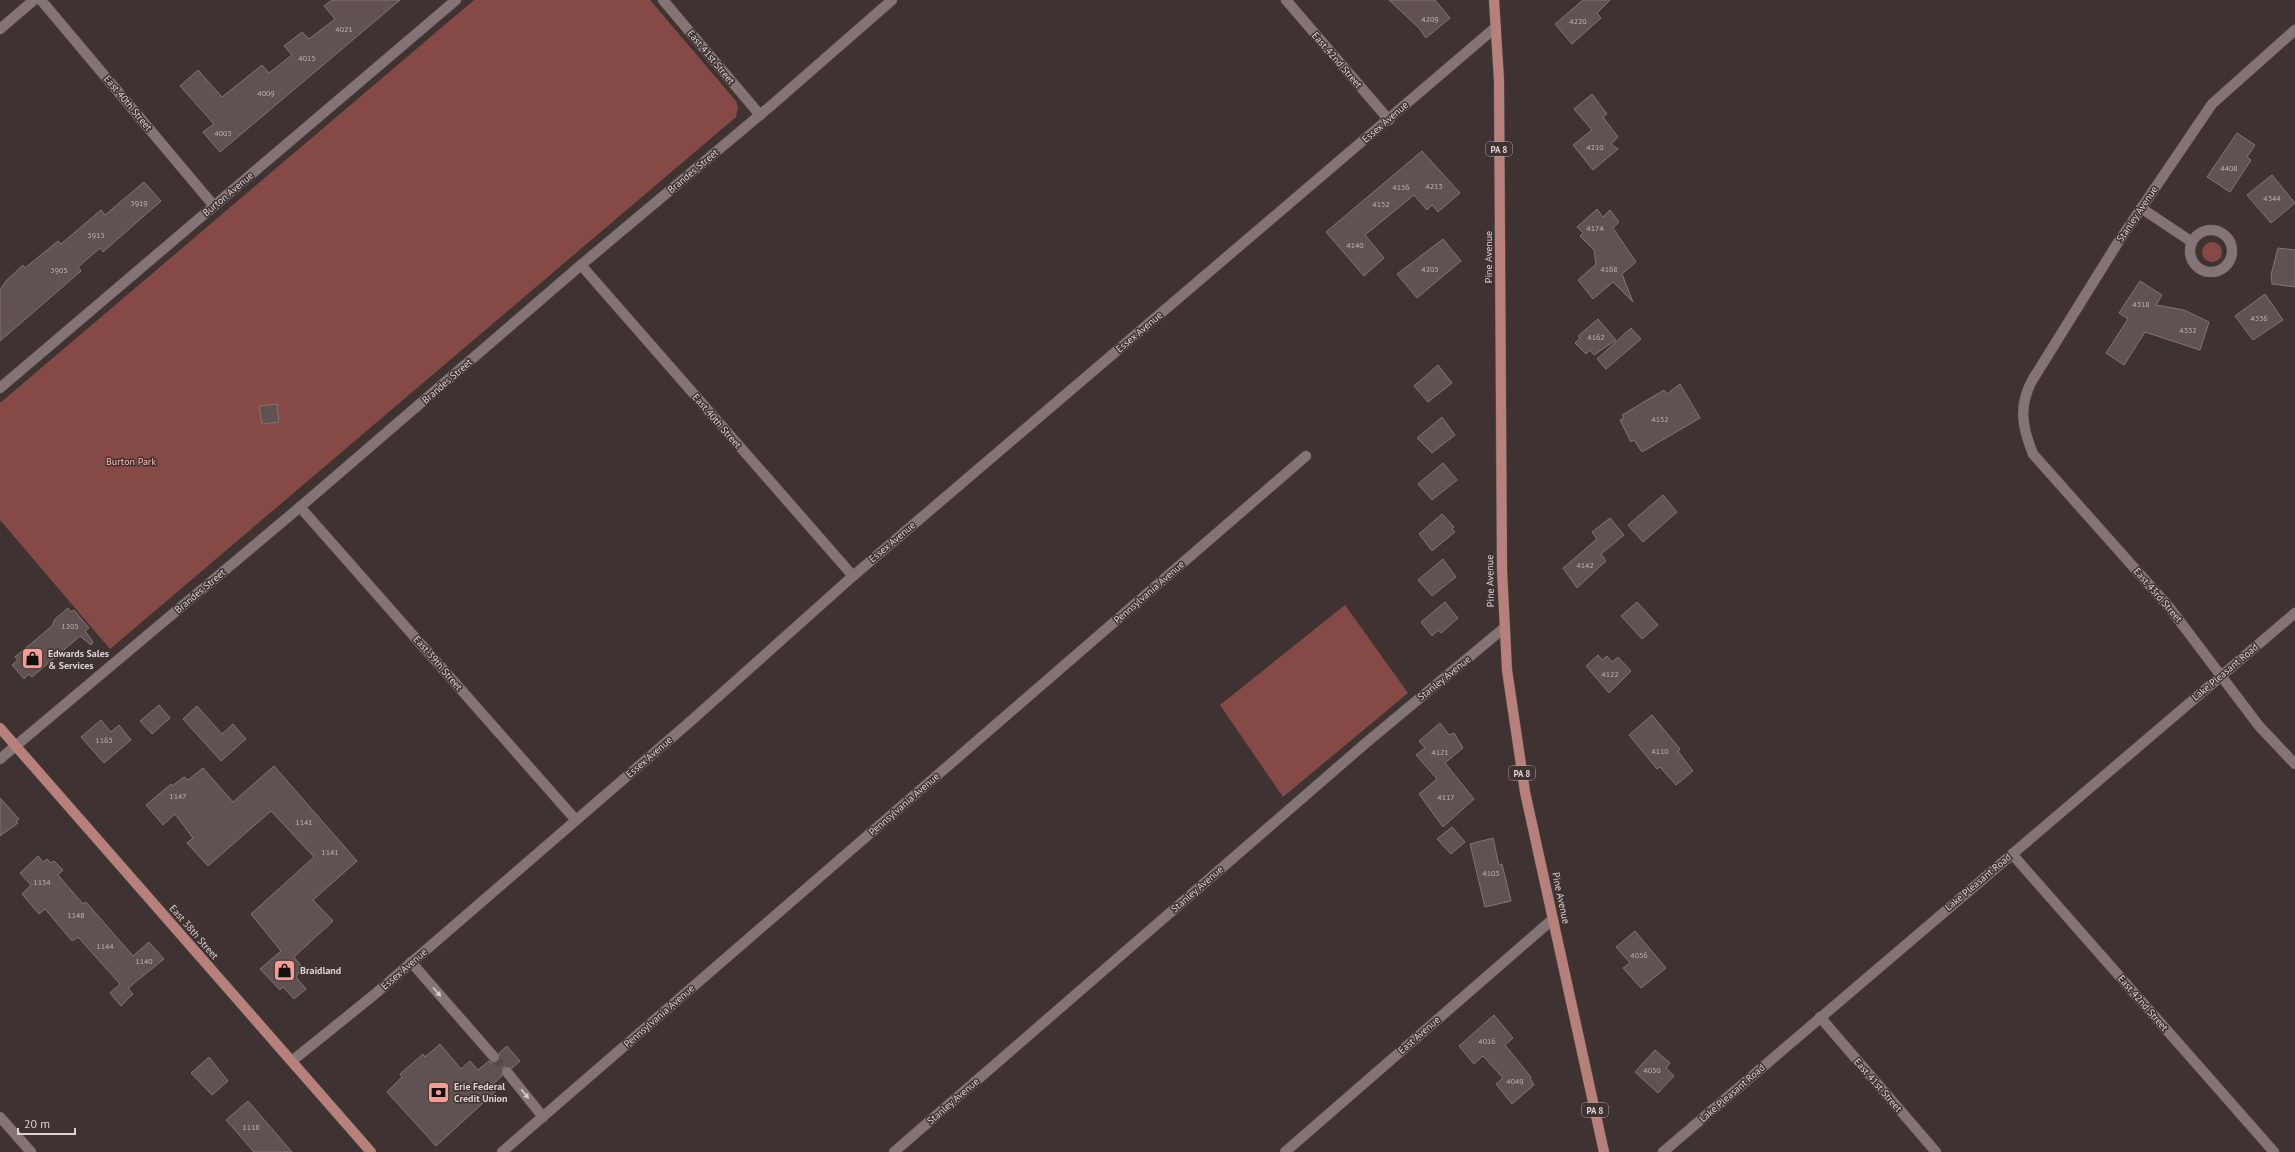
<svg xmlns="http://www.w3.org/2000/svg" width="2295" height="1152" font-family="'PT Sans',sans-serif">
  <rect width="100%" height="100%" fill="#3f3331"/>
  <g fill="#854a46">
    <polygon points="474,0 650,0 736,101 738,107 736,117 110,649 0,520 0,403"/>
    <circle cx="2212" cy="252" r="10"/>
    <polygon points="1345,605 1408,693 1283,797 1220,705"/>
  </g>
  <g fill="#605250" stroke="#837473">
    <polygon points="332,0 400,0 220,152 203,132 214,124 180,86 198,70 222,97 262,65 269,73 292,55 284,46 302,32 309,39 335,19 324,6"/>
    <polygon points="1389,0 1435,0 1450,18 1426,38 1419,28"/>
    <polygon points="1583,0 1610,0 1597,13 1601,18 1572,44 1555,24"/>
    <polygon points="1592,94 1607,114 1603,117 1618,137 1611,144 1618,149 1593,170 1573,145 1592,130 1574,109"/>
    <polygon points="2237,133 2255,145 2247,157 2251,160 2230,192 2207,177"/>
    <polygon points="1422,151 1460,193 1438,212 1432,205 1427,210 1414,195 1365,235 1384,258 1364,276 1326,232"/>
    <polygon points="2272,175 2295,203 2271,223 2247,195"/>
    <polygon points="144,182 161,201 103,252 100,248 78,267 81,271 0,341 0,290 6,281 23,265 25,268 58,241 61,244 101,210 105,215"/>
    <polygon points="1597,209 1603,217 1610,210 1619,222 1613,228 1636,262 1622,274 1633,302 1613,282 1593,299 1578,280 1596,264 1594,250 1580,236 1583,233 1577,227"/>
    <polygon points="1443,239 1461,261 1417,298 1397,274"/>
    <polygon points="2278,248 2295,250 2295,287 2272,284 2271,275"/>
    <polygon points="2140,281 2162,295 2156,305 2184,310 2209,322 2200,350 2145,332 2124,365 2106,353 2128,319 2119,313"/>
    <polygon points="2265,294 2283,320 2253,340 2235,316"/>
    <polygon points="1598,319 1616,340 1594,355 1590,350 1586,354 1575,343 1580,338 1578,336"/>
    <polygon points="1631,328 1641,339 1606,369 1597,359"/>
    <polygon points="1438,365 1452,383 1428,402 1414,386"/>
    <polygon points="1680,384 1700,418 1642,452 1634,440 1631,442 1620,420 1624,418 1622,415 1664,390 1667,394"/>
    <polygon points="277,404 279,422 262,424 259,406"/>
    <polygon points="1442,417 1455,435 1432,453 1417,438"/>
    <polygon points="1443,463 1457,480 1432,500 1418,484"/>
    <polygon points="1663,495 1677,512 1643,542 1628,525"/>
    <polygon points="1442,514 1454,527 1452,529 1455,532 1432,551 1419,534"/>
    <polygon points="1610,518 1624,535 1601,554 1606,561 1577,588 1563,568 1597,539 1592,532"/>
    <polygon points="1443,559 1456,577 1432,596 1418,580"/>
    <polygon points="1445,602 1458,618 1441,633 1438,630 1432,636 1421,622"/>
    <polygon points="1637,602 1658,625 1642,639 1621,616"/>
    <polygon points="68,608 71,612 74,610 89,628 85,631 93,642 91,645 80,636 32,677 29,674 24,679 12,665 18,660 15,657 52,626 55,619"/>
    <polygon points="1598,655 1602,660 1607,656 1612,662 1618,657 1631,671 1609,693 1586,666"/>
    <polygon points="159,705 170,718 152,734 140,721"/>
    <polygon points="197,706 222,734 233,724 246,739 221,761 183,719"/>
    <polygon points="1652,715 1680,749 1678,751 1693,771 1676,785 1660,767 1657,769 1629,735"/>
    <polygon points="101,720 111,732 119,725 131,740 104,763 81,737"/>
    <polygon points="1440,723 1449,735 1454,733 1463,748 1445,763 1474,799 1443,827 1419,794 1437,779 1416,755 1425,748 1419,741"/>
    <polygon points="274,766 357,861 313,900 333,921 294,957 302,967 296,977 306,989 294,999 283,987 280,990 260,969 281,951 251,914 314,857 271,811 208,866 187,843 193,838 175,814 163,825 146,805 171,784 172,786 184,777 188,780 203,768 233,802"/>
    <polygon points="0,798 19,819 16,821 18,823 0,836"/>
    <polygon points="1452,827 1465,842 1451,854 1437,839"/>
    <polygon points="1493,838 1499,865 1502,864 1511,901 1485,907 1470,844"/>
    <polygon points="38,856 43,862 47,859 51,863 54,861 63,870 58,875 83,904 86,902 133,956 149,942 164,959 128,988 133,994 121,1006 110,993 120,984 78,937 72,941 45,909 39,914 22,894 31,885 20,873"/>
    <polygon points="1635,931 1666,968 1641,988 1623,968 1630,963 1616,947"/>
    <polygon points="1494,1015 1513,1038 1505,1045 1531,1077 1530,1078 1534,1085 1512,1104 1496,1084 1503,1078 1483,1056 1474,1064 1459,1046"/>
    <polygon points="440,1044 461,1069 470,1061 478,1070 489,1061 492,1063 498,1062 500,1059 499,1053 507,1046 520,1061 512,1068 506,1066 503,1067 501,1073 502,1076 491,1086 496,1091 436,1146 387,1092 402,1077 400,1074 423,1054 425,1057"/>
    <polygon points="1655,1050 1670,1063 1666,1068 1674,1076 1658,1093 1635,1072"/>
    <polygon points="209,1057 228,1081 212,1095 191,1073"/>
    <polygon points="248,1101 292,1152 254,1152 226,1120"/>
  </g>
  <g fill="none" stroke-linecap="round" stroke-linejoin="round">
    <polyline stroke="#564b49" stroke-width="10" stroke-dasharray="10 5" stroke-linecap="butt" points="494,1057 507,1072"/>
    <defs>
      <g id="minor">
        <polyline points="41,0 214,206"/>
        <polyline points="663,0 760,115"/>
        <polyline points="1286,0 1389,120"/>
        <polyline points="0,29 34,0"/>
        <path d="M2295,30L2212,104L2117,244L2033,379C2018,405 2022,427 2033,454L2169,607L2259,726L2295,764"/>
        <polyline points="2141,208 2192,242"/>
        <circle cx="2211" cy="251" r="21"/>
        <polyline points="581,265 853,576"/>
        <polyline points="0,388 456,0"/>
        <polyline points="300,507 575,819"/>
        <polyline points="0,759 300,507 581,265 773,104 892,0"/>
        <polyline points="2012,854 2274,1152"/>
        <polyline points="411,962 494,1057"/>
        <polyline points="1820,1017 1936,1152"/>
        <polyline points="292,1061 375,994 692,720 853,576 1496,27"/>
        <polyline points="507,1072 543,1117"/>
        <polyline points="0,1117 31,1152"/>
        <polyline points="502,1152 1306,456"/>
        <polyline points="894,1152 1367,742 1504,628"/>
        <polyline points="1285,1152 1553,919"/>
        <polyline points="1663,1152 2295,613"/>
      </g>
      <g id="major">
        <polyline points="1494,0 1499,80 1502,570 1507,670 1525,792 1604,1152"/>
        <polyline points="0,728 371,1152"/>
      </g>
    </defs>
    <use href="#minor" stroke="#5c5250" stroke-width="11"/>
    <use href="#major" stroke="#5c5250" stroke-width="11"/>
    <use href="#minor" stroke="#847574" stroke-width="10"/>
    <use href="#major" stroke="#b8807b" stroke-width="10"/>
  </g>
  <defs><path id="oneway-solid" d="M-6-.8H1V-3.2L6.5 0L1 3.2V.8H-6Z"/></defs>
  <g fill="#d2cac9">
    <use href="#oneway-solid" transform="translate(437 992) rotate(49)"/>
    <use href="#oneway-solid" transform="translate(525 1094) rotate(51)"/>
  </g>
  <defs>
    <symbol id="shop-square" viewBox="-11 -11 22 22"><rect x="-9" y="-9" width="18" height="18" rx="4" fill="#f59c94" stroke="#3f3331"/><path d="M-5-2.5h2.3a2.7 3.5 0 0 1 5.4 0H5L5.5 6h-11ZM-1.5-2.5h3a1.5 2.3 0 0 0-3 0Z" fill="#111"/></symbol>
    <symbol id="bank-square" viewBox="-11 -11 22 22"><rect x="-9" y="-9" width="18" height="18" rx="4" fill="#f59c94" stroke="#3f3331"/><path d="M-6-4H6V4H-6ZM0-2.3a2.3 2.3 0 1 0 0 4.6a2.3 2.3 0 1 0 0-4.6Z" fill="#111"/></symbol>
  </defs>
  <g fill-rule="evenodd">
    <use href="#shop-square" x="20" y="646" width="25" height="25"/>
    <use href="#shop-square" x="272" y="958" width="25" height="25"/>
    <use href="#bank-square" x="426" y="1080" width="25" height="25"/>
  </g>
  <g text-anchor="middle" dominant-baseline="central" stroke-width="3" stroke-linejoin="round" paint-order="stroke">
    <g font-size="8" fill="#bcb3b2">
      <text x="1430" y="19">4209</text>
      <text x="1578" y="21">4220</text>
      <text x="344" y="29">4021</text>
      <text x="307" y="58">4015</text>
      <text x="266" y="93">4009</text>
      <text x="223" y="133">4003</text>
      <text x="1595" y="147">4210</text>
      <text x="2229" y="168">4408</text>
      <text x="1434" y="186">4213</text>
      <text x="1401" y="187">4156</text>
      <text x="2272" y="198">4344</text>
      <text x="139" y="203">3919</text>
      <text x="1381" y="204">4152</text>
      <text x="1595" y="228">4174</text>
      <text x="96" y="235">3913</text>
      <text x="1355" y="245">4140</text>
      <text x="1430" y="269">4205</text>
      <text x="1609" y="269">4168</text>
      <text x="59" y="270">3905</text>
      <text x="2141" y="304">4318</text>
      <text x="2259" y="318">4336</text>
      <text x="2188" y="330">4332</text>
      <text x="1596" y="337">4162</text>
      <text x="1660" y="419">4152</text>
      <text x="1585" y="565">4142</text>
      <text x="70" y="626">1205</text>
      <text x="1610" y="674">4122</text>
      <text x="104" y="740">1163</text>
      <text x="1660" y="751">4110</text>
      <text x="1440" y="752">4121</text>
      <text x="178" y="796">1147</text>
      <text x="1446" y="797">4117</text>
      <text x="304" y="822">1141</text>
      <text x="330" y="852">1141</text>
      <text x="1491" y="873">4105</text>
      <text x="42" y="882">1154</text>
      <text x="76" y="915">1148</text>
      <text x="105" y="946">1144</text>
      <text x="1639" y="955">4056</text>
      <text x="144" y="961">1140</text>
      <text x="1487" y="1041">4016</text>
      <text x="1652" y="1070">4050</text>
      <text x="1515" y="1081">4049</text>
      <text x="251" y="1127">1118</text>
    </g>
    <g fill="#3f3331" stroke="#aca3a2" stroke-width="1">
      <rect x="1486" y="142" width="26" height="14" rx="3"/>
      <rect x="1509" y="766" width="26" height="14" rx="3"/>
      <rect x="1582" y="1103" width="26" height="14" rx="3"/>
    </g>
    <g font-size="9" font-weight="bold" fill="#dbd3d2">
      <text x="1499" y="149">PA 8</text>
      <text x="1522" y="773">PA 8</text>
      <text x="1595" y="1110">PA 8</text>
    </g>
    <g font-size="10" fill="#dbd3d2" stroke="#3f3331">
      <text transform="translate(711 57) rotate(50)">East 41st Street</text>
      <text transform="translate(1337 60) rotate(49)">East 42nd Street</text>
      <text transform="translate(128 103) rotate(50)">East 40th Street</text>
      <text transform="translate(1385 122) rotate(-41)">Essex Avenue</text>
      <text transform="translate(693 171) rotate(-40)">Brandes Street</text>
      <text transform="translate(228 194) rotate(-40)">Burton Avenue</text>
      <text transform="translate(2137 214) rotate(-56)">Stanley Avenue</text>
      <text transform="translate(1488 257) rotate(-90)">Pine Avenue</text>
      <text transform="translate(1139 332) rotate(-40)">Essex Avenue</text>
      <text transform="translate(447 381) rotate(-41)">Brandes Street</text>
      <text transform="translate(717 421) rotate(49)">East 40th Street</text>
      <text transform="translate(892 542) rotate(-40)">Essex Avenue</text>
      <text transform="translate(1490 581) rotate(-91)">Pine Avenue</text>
      <text transform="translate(200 591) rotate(-40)">Brandes Street</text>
      <text transform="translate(1149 592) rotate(-41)">Pennsylvania Avenue</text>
      <text transform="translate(2158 595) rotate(49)">East 43rd Street</text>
      <text transform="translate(438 663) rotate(49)">East 39th Street</text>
      <text transform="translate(2225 672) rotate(-40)">Lake Pleasant Road</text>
      <text transform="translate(1444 678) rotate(-39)">Stanley Avenue</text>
      <text transform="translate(649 757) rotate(-41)">Essex Avenue</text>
      <text transform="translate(904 804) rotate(-41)">Pennsylvania Avenue</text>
      <text transform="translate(1978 882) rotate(-40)">Lake Pleasant Road</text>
      <text transform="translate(1197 889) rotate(-41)">Stanley Avenue</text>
      <text transform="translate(1561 898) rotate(78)">Pine Avenue</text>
      <text transform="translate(194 932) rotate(49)">East 38th Street</text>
      <text transform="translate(404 969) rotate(-41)">Essex Avenue</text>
      <text transform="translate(2143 1003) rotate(49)">East 42nd Street</text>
      <text transform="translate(659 1016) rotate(-41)">Pennsylvania Avenue</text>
      <text transform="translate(1419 1035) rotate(-41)">East Avenue</text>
      <text transform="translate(1878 1085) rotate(49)">East 41st Street</text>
      <text transform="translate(1732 1093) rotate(-41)">Lake Pleasant Road</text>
      <text transform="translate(953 1101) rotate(-41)">Stanley Avenue</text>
    </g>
    <g font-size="10" fill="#f8beb8" stroke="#3f3331">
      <text x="131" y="461">Burton Park</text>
    </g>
    <g font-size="10" font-weight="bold" fill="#dbd3d2" stroke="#3f3331" text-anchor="start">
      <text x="48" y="653">Edwards Sales<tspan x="48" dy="12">&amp; Services</tspan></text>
      <text x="300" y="970">Braidland</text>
      <text x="454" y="1086">Erie Federal<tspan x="454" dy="12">Credit Union</tspan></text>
    </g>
  </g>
  <path d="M18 1128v6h57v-6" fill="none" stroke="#dbd3d2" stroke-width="2"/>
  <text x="24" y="1128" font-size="12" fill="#dbd3d2" stroke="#3f3331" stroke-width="3" paint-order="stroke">20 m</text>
</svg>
